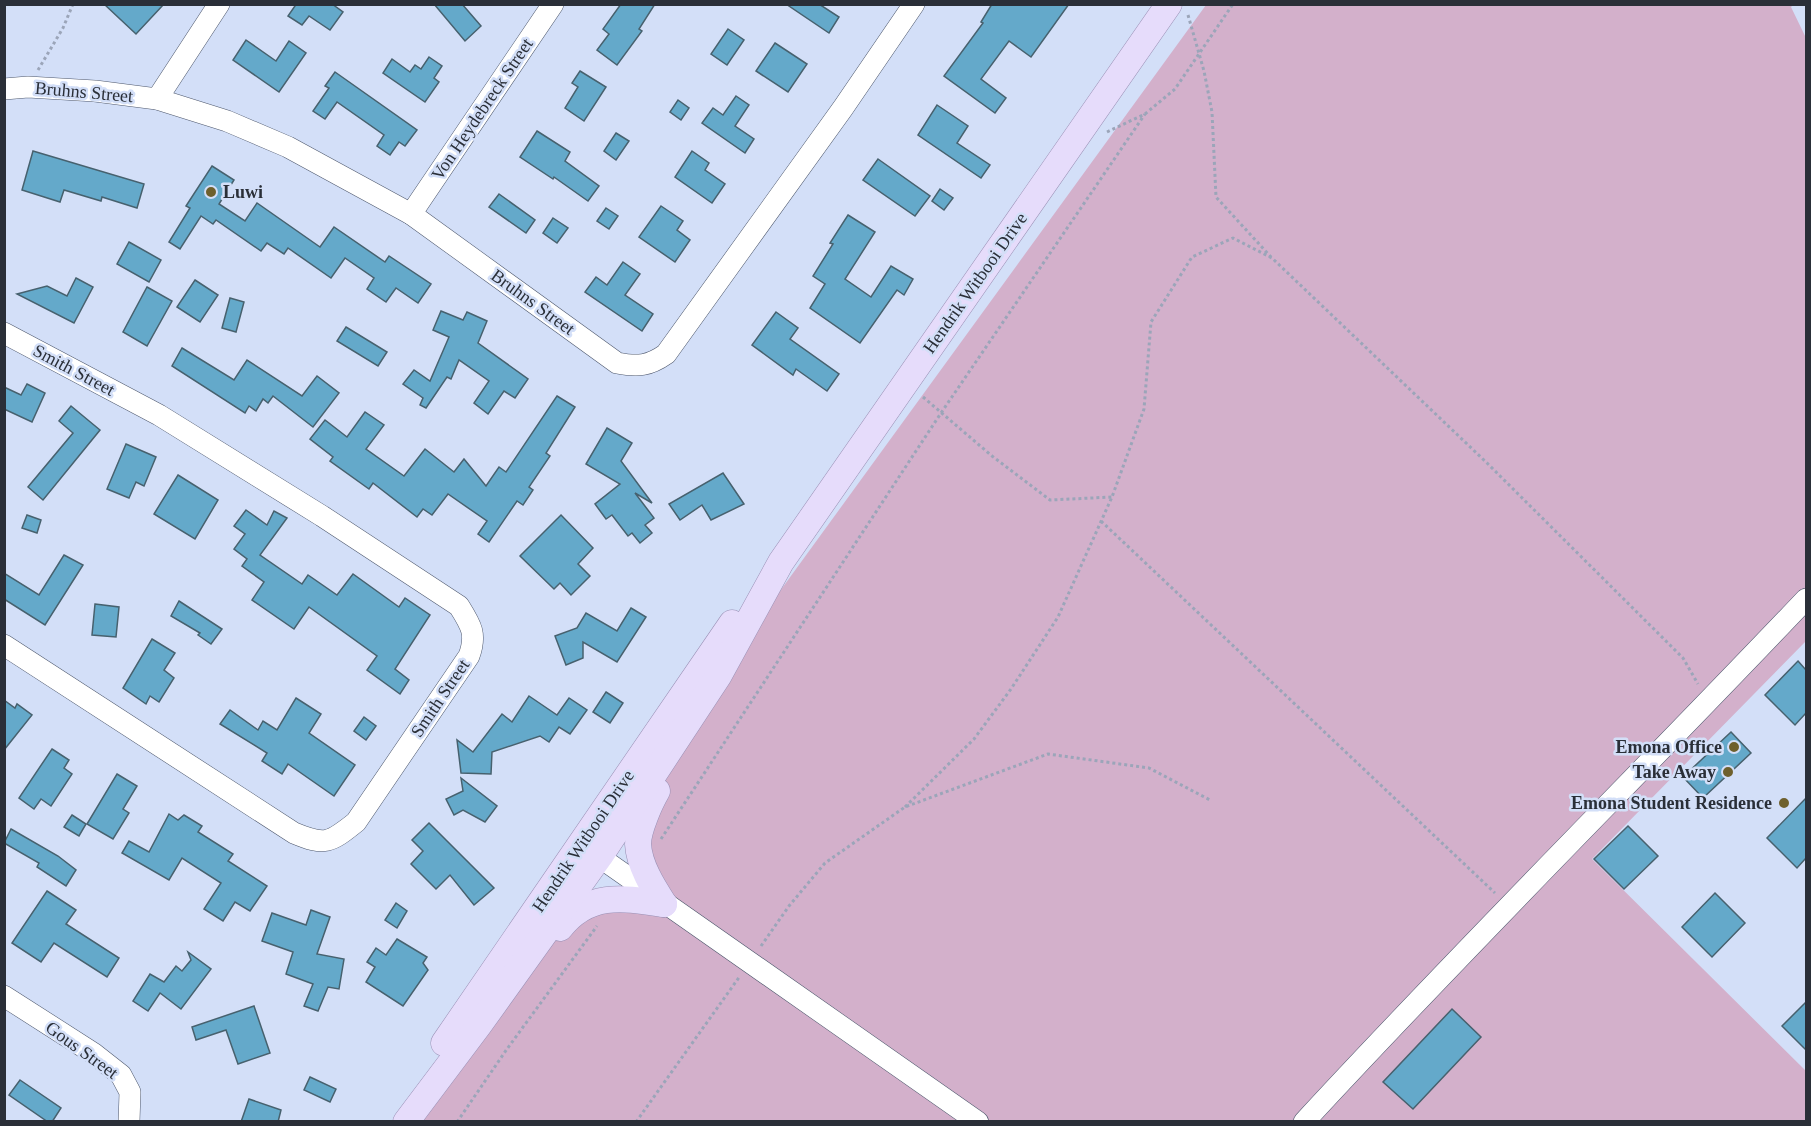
<svg xmlns="http://www.w3.org/2000/svg" width="1811" height="1126" font-family="'Times New Roman',serif">
  <rect width="100%" height="100%" fill="#d3dff8"/>
  <polygon fill="#d3b0cb" points="1206,5 1793,5 1791,7 1806,38 1806,641 1592,859 1806,1071 1806,1121 406,1122 567,919 619,898 644,864 650,803 719,675"/>
  <g fill="#64a9ca" stroke="#47616e" stroke-width="1.5">
    <polygon points="104,4 164,4 136,34"/>
    <polygon points="292,4 332,4 343,12 330,30 309,16 302,25 288,16 295,6"/>
    <polygon points="434,4 462,4 481,26 465,41"/>
    <polygon points="621,4 655,4 639,29 642,31 617,65 597,50 609,34 603,29"/>
    <polygon points="786,4 819,4 839,17 829,33"/>
    <polygon points="992,4 1069,4 1031,57 1009,41 981,79 1006,98 995,113 944,76 983,23 981,22"/>
    <polygon points="728,29 744,40 727,65 711,54"/>
    <polygon points="246,40 276,61 289,41 306,53 279,92 233,60"/>
    <polygon points="775,43 807,64 788,92 756,71"/>
    <polygon points="429,57 442,66 434,78 439,82 425,102 383,73 392,59 410,72 415,65 421,69"/>
    <polygon points="580,71 606,87 584,121 565,108 578,87 572,83"/>
    <polygon points="335,72 417,130 405,146 399,142 390,155 377,146 384,135 337,102 325,119 313,111 329,88 325,86"/>
    <polygon points="736,96 749,105 735,126 754,139 745,153 702,123 713,108 723,115"/>
    <polygon points="678,100 689,108 681,120 670,112"/>
    <polygon points="937,105 968,126 957,143 990,165 981,178 918,135"/>
    <polygon points="537,131 570,152 565,161 599,186 588,201 554,177 553,179 520,157"/>
    <polygon points="616,133 629,141 616,160 604,151"/>
    <polygon points="33,151 144,184 137,208 102,197 101,201 64,190 60,202 22,190"/>
    <polygon points="692,151 709,163 705,170 725,184 712,203 675,177"/>
    <polygon points="878,159 930,196 915,216 863,180"/>
    <polygon points="212,166 234,180 219,204 245,221 257,203 320,247 334,227 385,262 389,256 431,284 418,303 396,288 386,302 367,289 374,278 345,258 331,278 288,248 284,254 267,243 261,251 216,220 213,224 201,216 180,249 169,242 190,208 186,206"/>
    <polygon points="940,189 953,198 944,210 932,201"/>
    <polygon points="499,194 535,220 526,233 489,207"/>
    <polygon points="661,206 683,221 677,230 690,240 675,262 639,237"/>
    <polygon points="606,208 618,216 609,229 597,221"/>
    <polygon points="848,215 875,232 845,279 871,297 891,266 913,279 904,295 897,290 860,343 810,308 825,284 813,276 833,244 830,243"/>
    <polygon points="553,218 568,228 557,243 543,233"/>
    <polygon points="129,242 161,260 149,282 117,264"/>
    <polygon points="623,262 640,274 625,295 653,314 642,331 585,292 596,277 607,285"/>
    <polygon points="76,278 93,287 74,323 17,294 47,286 67,296"/>
    <polygon points="195,280 218,295 200,322 177,307"/>
    <polygon points="147,287 172,301 147,346 123,332"/>
    <polygon points="230,298 244,302 236,332 222,328"/>
    <polygon points="441,311 463,320 467,312 487,321 478,343 528,379 515,398 504,391 488,414 474,403 489,381 459,360 451,379 447,377 426,408 420,405 423,398 403,384 414,370 430,381 449,337 433,330"/>
    <polygon points="776,312 798,328 790,339 839,374 827,391 796,369 793,375 752,345"/>
    <polygon points="346,327 387,352 378,366 337,341"/>
    <polygon points="182,348 234,380 247,360 302,396 317,376 339,393 313,427 273,396 268,403 263,399 256,411 249,406 245,413 172,366"/>
    <polygon points="27,384 45,393 32,422 4,409 4,387 21,395"/>
    <polygon points="557,396 575,407 546,453 550,456 529,487 533,490 523,505 517,501 489,542 478,534 487,521 448,494 432,515 423,509 417,517 373,483 369,489 330,461 333,457 310,439 325,420 347,437 365,412 384,425 366,449 404,476 425,449 454,472 464,459 486,486 499,467 506,472"/>
    <polygon points="71,406 100,430 43,500 28,487 73,433 59,421"/>
    <polygon points="607,428 632,443 621,461 652,503 635,493 654,518 645,525 652,533 640,543 632,533 628,536 612,515 606,519 595,504 620,484 586,464"/>
    <polygon points="126,444 156,457 144,486 136,482 129,498 107,489"/>
    <polygon points="723,473 744,504 711,520 702,505 680,520 669,504"/>
    <polygon points="178,475 218,500 195,539 154,514"/>
    <polygon points="246,510 267,525 274,511 287,518 260,555 302,584 308,575 337,595 353,574 399,607 405,598 430,615 395,669 409,680 400,694 367,670 377,656 309,607 294,629 252,600 264,582 242,566 247,559 234,549 245,534 234,526"/>
    <polygon points="27,515 41,520 37,533 22,528"/>
    <polygon points="561,515 593,548 578,564 590,576 571,595 560,583 554,589 520,556"/>
    <polygon points="64,555 83,565 45,625 4,599 4,573 39,595"/>
    <polygon points="179,601 222,629 211,644 198,635 200,633 171,616"/>
    <polygon points="95,604 119,607 116,637 92,635"/>
    <polygon points="631,608 646,617 617,662 583,642 583,658 566,665 555,636 577,628 586,613 617,631"/>
    <polygon points="152,639 175,653 164,670 174,678 159,702 150,696 146,704 123,688"/>
    <polygon points="1798,661 1806,670 1806,713 1795,725 1765,695"/>
    <polygon points="606,692 623,703 610,723 593,712"/>
    <polygon points="529,696 557,715 569,698 587,710 570,734 559,727 549,742 540,736 492,752 491,774 461,773 457,740 473,752 502,714 512,722"/>
    <polygon points="296,698 321,714 309,733 355,765 334,796 288,764 282,774 262,761 267,753 220,724 230,710 258,730 263,721 277,730"/>
    <polygon points="4,700 15,708 17,704 32,715 4,750"/>
    <polygon points="364,717 376,726 366,740 354,731"/>
    <polygon points="1731,732 1751,753 1703,798 1683,777"/>
    <polygon points="52,749 69,760 64,768 72,774 51,806 41,799 34,809 19,798"/>
    <polygon points="117,774 137,786 123,809 129,813 113,839 87,824"/>
    <polygon points="461,778 497,806 485,822 463,810 454,815 446,799 463,791"/>
    <polygon points="1806,798 1806,858 1797,868 1767,838"/>
    <polygon points="169,814 178,820 184,815 202,826 198,832 233,854 228,861 267,886 250,911 235,902 223,921 204,909 221,883 182,858 169,880 122,853 129,841 149,852"/>
    <polygon points="72,815 86,824 79,836 64,827"/>
    <polygon points="429,823 494,888 474,905 450,875 436,889 411,864 423,851 412,840"/>
    <polygon points="1628,826 1658,856 1624,889 1594,859"/>
    <polygon points="11,829 58,856 76,870 66,886 37,867 39,863 4,843"/>
    <polygon points="47,891 76,910 66,924 119,958 107,977 54,943 41,962 12,943"/>
    <polygon points="1715,893 1745,923 1712,957 1682,927"/>
    <polygon points="396,903 407,911 397,928 385,920"/>
    <polygon points="311,910 330,917 317,954 344,959 339,989 328,987 318,1011 304,1006 313,984 286,974 293,952 262,941 272,913 306,925"/>
    <polygon points="397,939 427,957 423,963 428,970 403,1006 366,982 375,967 367,962 376,948 386,955"/>
    <polygon points="188,952 211,969 181,1009 160,993 148,1011 133,1001 150,974 164,982 176,966 182,971 191,960"/>
    <polygon points="1806,1002 1806,1050 1782,1026"/>
    <polygon points="254,1006 270,1053 238,1064 226,1030 196,1040 192,1027"/>
    <polygon points="1452,1009 1481,1037 1413,1109 1383,1082"/>
    <polygon points="310,1077 336,1089 330,1102 304,1090"/>
    <polygon points="20,1080 61,1108 52,1122 48,1122 9,1095"/>
    <polygon points="249,1099 281,1110 278,1122 241,1122"/>
  </g>
  <g fill="none" stroke-linecap="round" stroke-linejoin="round">
    <defs>
      <g id="minor">
        <path d="M4,89L28,87L95,91L157,99L227,121L288,147L411,214L617,363C638,367 649,366 666,354L843,108L914,4"/>
        <polyline points="157,99 219,4"/>
        <polyline points="411,214 553,4"/>
        <path d="M4,333L159,415L322,516L459,606C471,625 477,634 469,656L356,822C330,843 325,846 294,833L4,645"/>
        <polyline points="588,849 978,1122"/>
        <polyline points="4,996 93,1053 121,1075 130,1092 129,1122"/>
        <path d="M1304,1122C1468,944 1640,774 1806,599"/>
      </g>
      <g id="major">
        <path d="M657,791C650,803 638,830 638,844C639,865 653,887 664,904"/>
        <path d="M560,928C589,891 624,898 664,904"/>
        <polyline points="444,1043 732,623"/>
        <polyline points="406,1122 479,1025 600,856 719,675 781,562 1169,4"/>
      </g>
    </defs>
    <use href="#minor" stroke="#4e586d" stroke-width="22"/>
    <use href="#major" stroke="#9a90b5" stroke-width="27"/>
    <g stroke="#9ba5b9" stroke-width="3" stroke-dasharray="3 3" stroke-linecap="butt">
      <polyline points="1188,15 1204,71 1212,112 1216,197 1271,257"/>
      <polyline points="38,70 63,28 73,4"/>
      <polyline points="1107,132 1145,114 1175,89 1233,4"/>
      <polyline points="923,397 992,456 1050,500 1112,497"/>
      <polyline points="1101,521 1495,893"/>
      <polyline points="905,807 974,739 1011,689 1058,617 1112,497 1144,409 1151,322 1192,257 1233,238 1272,258 1487,463 1683,658 1698,684"/>
      <polyline points="661,839 941,413 1145,114"/>
      <polyline points="761,946 789,906 825,863 905,807 1048,754 1149,768 1210,800"/>
      <polyline points="457,1122 507,1049 597,926"/>
      <polyline points="636,1122 740,976"/>
    </g>
    <use href="#minor" stroke="#fff" stroke-width="21"/>
    <use href="#major" stroke="#e6dcfb" stroke-width="26"/>
  </g>
  <g fill="#6e602d" stroke="#d3dff8" stroke-width="2">
    <circle cx="211" cy="192" r="6"/>
    <circle cx="1734" cy="747" r="6"/>
    <circle cx="1728" cy="772" r="6"/>
    <circle cx="1784" cy="803" r="6"/>
  </g>
  <g text-anchor="middle" dominant-baseline="central" stroke-width="5" stroke-linejoin="round" paint-order="stroke">
    <g font-size="18" fill="#2a2f38" stroke="#d3dff8">
      <text transform="translate(84 92) rotate(5)">Bruhns Street</text>
      <text transform="translate(482 109) rotate(-56)">Von Heydebreck Street</text>
      <text transform="translate(975 283) rotate(-55)">Hendrik Witbooi Drive</text>
      <text transform="translate(533 302) rotate(36)">Bruhns Street</text>
      <text transform="translate(74 370) rotate(28)">Smith Street</text>
      <text transform="translate(440 698) rotate(-56)">Smith Street</text>
      <text transform="translate(583 841) rotate(-56)">Hendrik Witbooi Drive</text>
      <text transform="translate(82 1050) rotate(36)">Gous Street</text>
    </g>
    <g font-size="18" font-weight="bold" fill="#2a2f38" stroke="#d3dff8" text-anchor="end">
      <text x="223" y="192" text-anchor="start">Luwi</text>
      <text x="1722" y="747">Emona Office</text>
      <text x="1716" y="772">Take Away</text>
      <text x="1772" y="803">Emona Student Residence</text>
    </g>
  </g>
  <rect width="1811" height="1126" fill="none" stroke="#2a2f38" stroke-width="12"/>
</svg>
